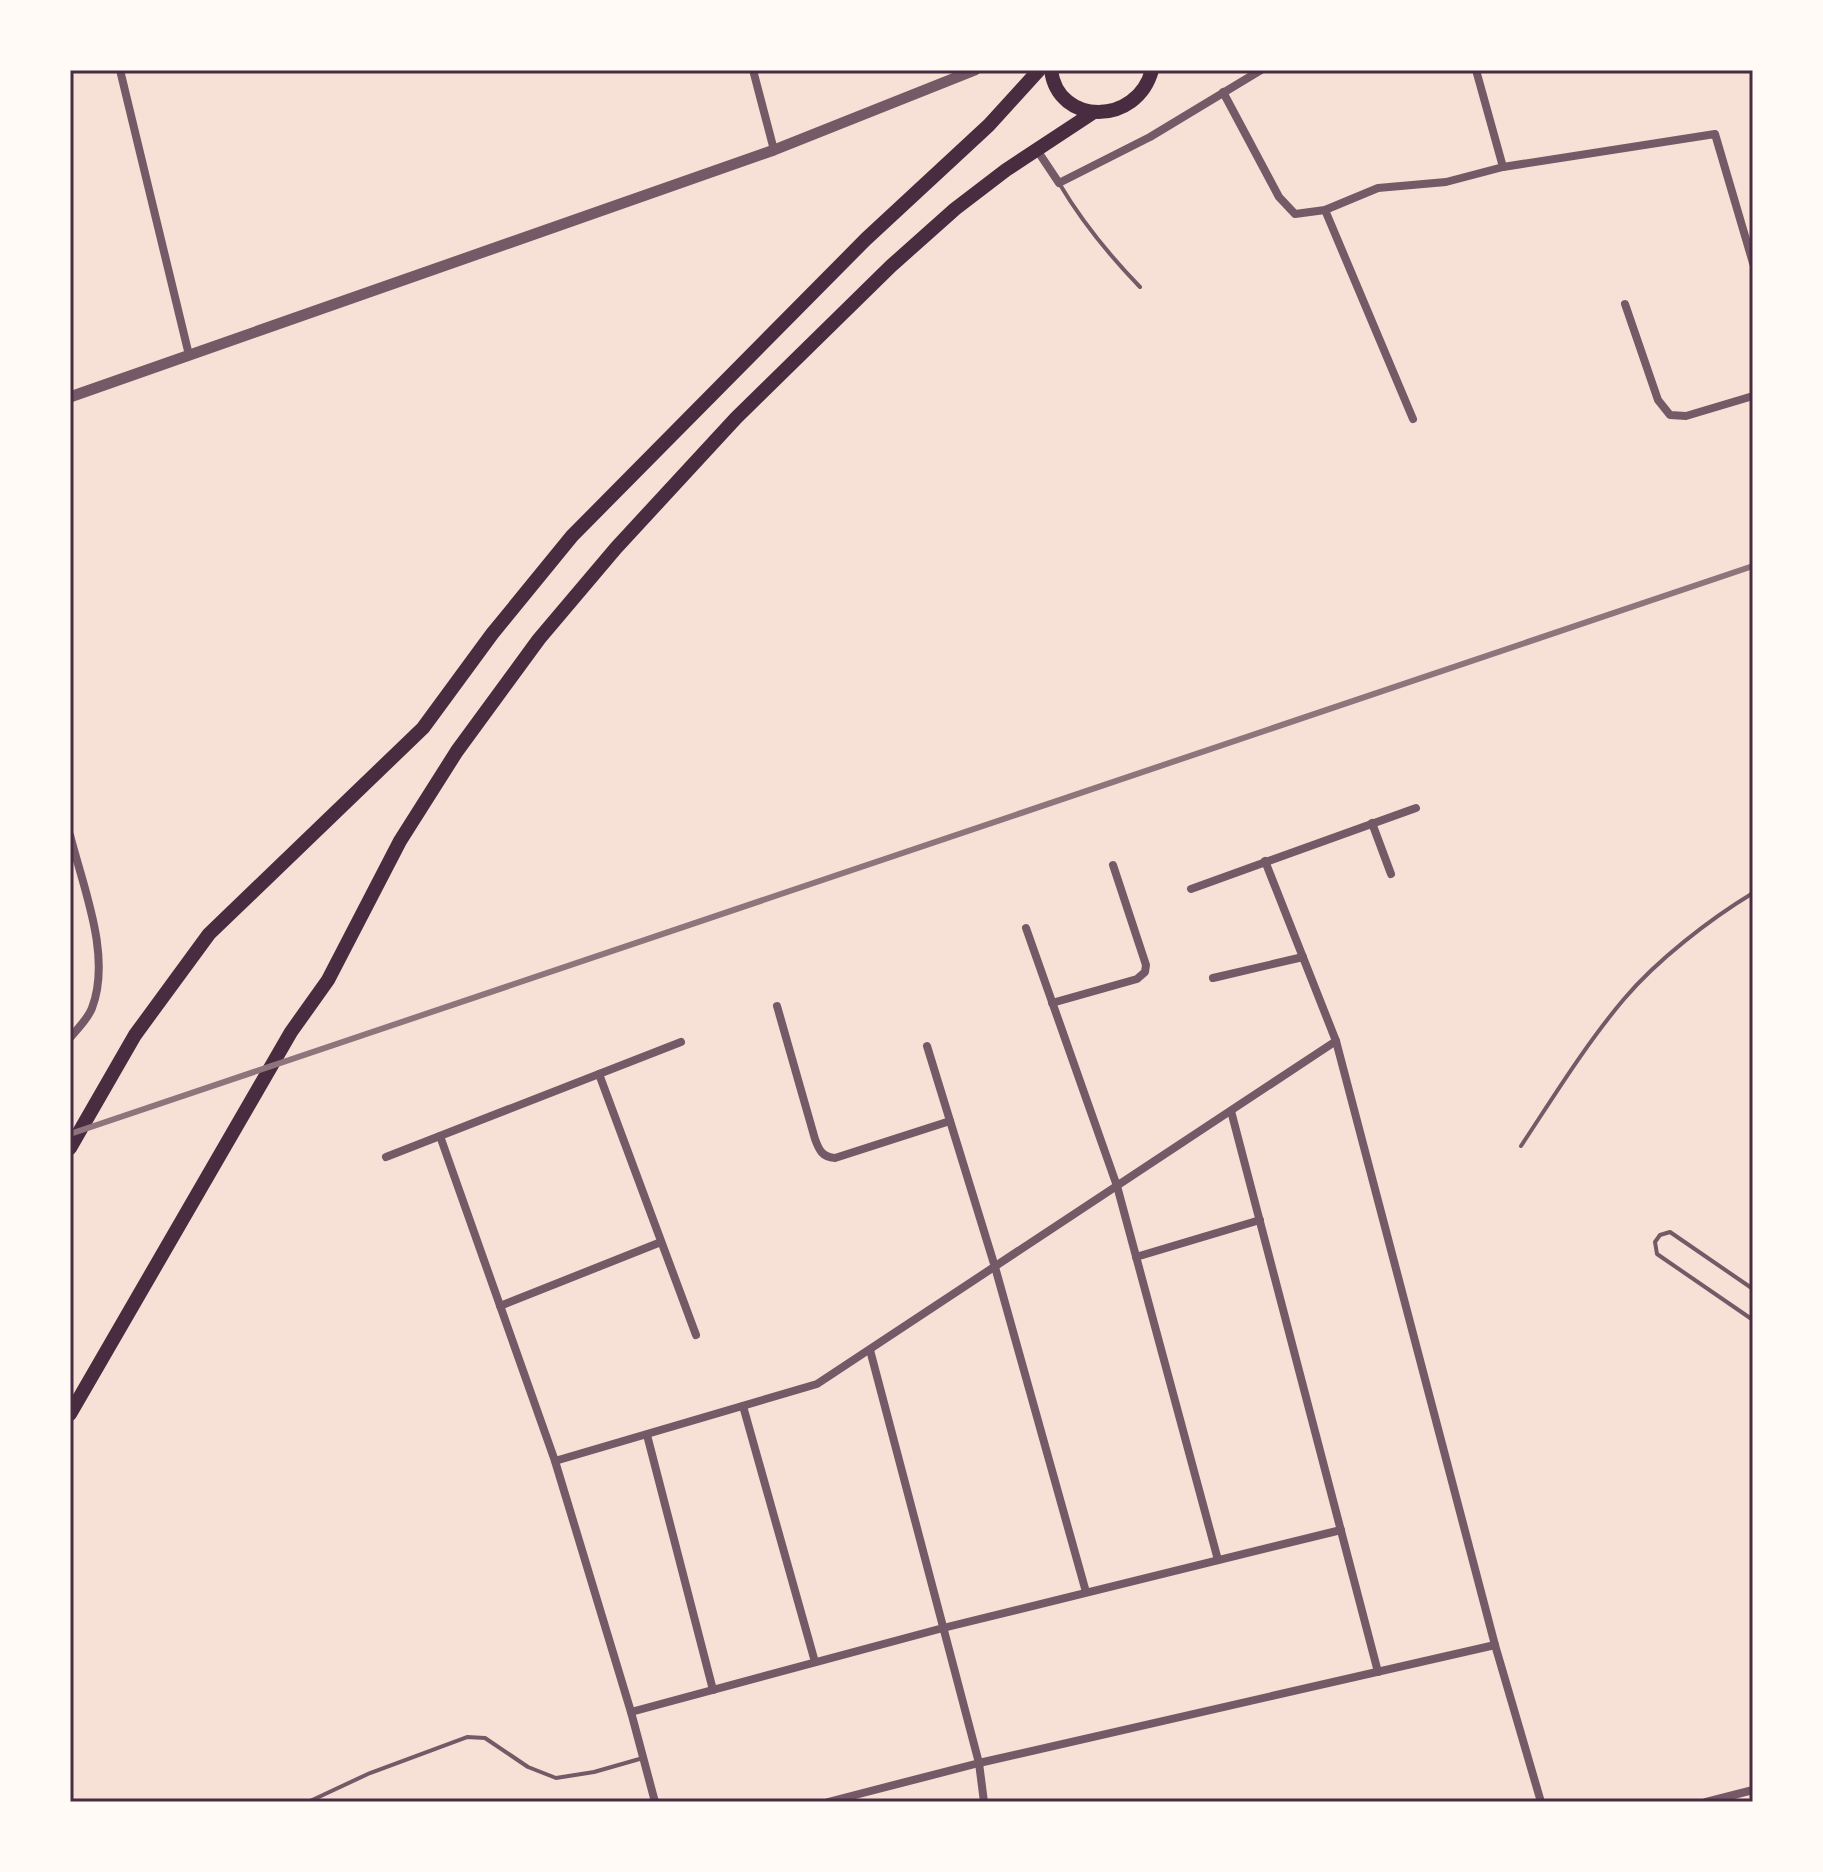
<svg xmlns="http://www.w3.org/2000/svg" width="1823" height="1872" font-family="'Zilla Slab',serif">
  <rect width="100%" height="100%" fill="#f7e1d7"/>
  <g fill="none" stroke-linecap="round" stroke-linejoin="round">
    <g stroke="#755966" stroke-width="4">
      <path d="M1059,183C1082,222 1109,255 1140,287"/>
      <path d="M1521,1146C1554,1096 1586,1044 1624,999C1657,960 1710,919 1753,893"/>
      <polyline points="1753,1289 1670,1232 1660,1235 1655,1242 1657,1254 1753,1320"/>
      <polyline points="308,1802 370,1773 467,1737 485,1738 528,1767 556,1778 594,1772 643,1758"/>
    </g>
    <g stroke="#755966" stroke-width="8">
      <polyline points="120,70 189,355"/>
      <polyline points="753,70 774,150"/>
      <polyline points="1476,70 1503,167"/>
      <polyline points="1223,92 1279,197 1295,214 1325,210 1378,188 1446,182 1503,167 1715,134 1753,263"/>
      <polyline points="1037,150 1059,183 1150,137 1261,70"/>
      <polyline points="1325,210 1413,419"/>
      <polyline points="1625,304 1658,400 1670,415 1686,416 1753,396"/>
      <polyline points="1372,823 1391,874"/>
      <path d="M70,835C83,887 112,956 92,1008C88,1019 77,1029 70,1038"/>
      <polyline points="1265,861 1336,1041 1495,1645 1541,1802"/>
      <polyline points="1191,889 1416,808"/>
      <polyline points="1026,928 1117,1186 1218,1560"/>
      <polyline points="1213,978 1303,957"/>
      <polyline points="1052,1003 1137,979 1145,972 1146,965 1113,865"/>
      <path d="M777,1006L815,1139C819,1150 822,1157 835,1158L950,1121"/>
      <polyline points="927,1046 995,1267 1086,1592"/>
      <polyline points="599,1074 696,1335"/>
      <polyline points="1231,1111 1378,1672"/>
      <polyline points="440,1136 555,1461"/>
      <polyline points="386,1157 681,1042"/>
      <polyline points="1136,1257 1260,1220"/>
      <polyline points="500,1306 661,1242"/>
      <polyline points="870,1350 979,1763 984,1802"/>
      <polyline points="743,1406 815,1662"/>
      <polyline points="647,1435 713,1690"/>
      <polyline points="631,1712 943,1628 1341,1530"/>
      <polyline points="655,1802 631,1712 555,1461 817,1384 1336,1041"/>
      <polyline points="828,1802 979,1763 1495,1645"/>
      <polyline points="1706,1802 1753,1790"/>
    </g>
    <polyline stroke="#755966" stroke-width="11" points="70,397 774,150 975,70"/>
    <g stroke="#4a2c40" stroke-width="14">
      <path d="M1051,70C1058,126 1137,126 1152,70"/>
      <polyline points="70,1148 135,1035 209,934 423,728 492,634 572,536 866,239 989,125 1039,70"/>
      <polyline points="70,1414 291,1032 328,980 400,841 457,751 539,639 616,548 736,418 891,266 955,209 1006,170 1094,112"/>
    </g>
    <polyline stroke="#8f747c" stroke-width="6" points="70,1134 1753,566"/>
  </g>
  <rect width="1823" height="1872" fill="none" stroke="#fffaf5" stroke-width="144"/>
  <rect x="72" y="72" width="1679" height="1728" fill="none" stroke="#4a2c40" stroke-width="3"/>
</svg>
